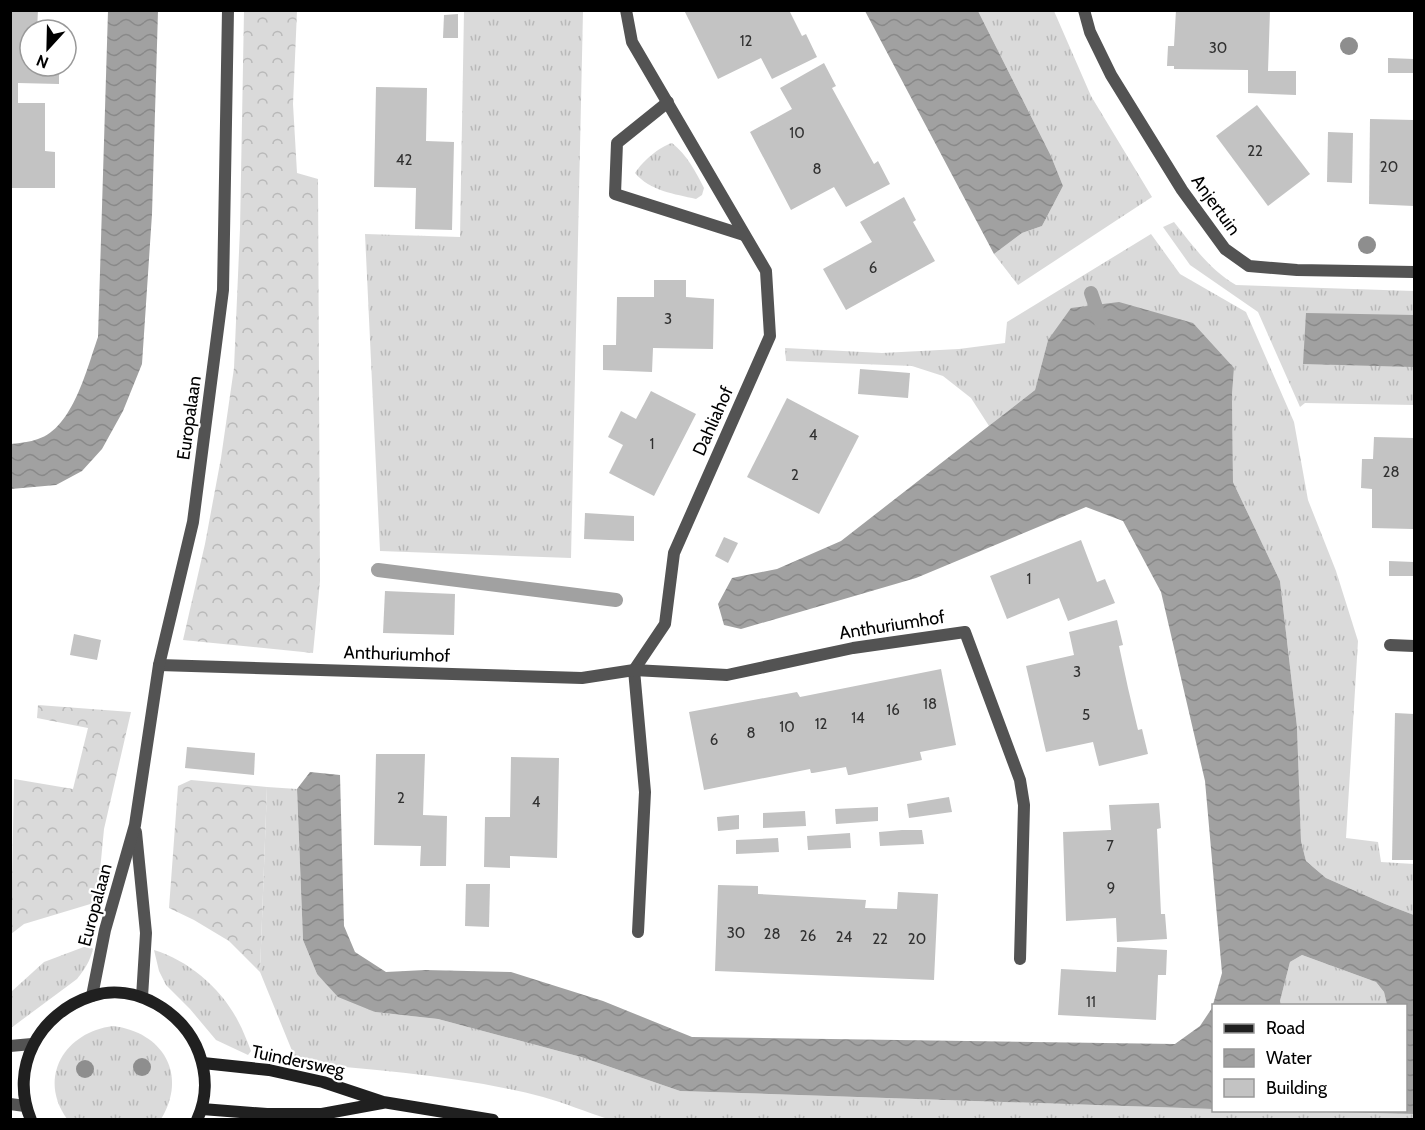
<svg xmlns="http://www.w3.org/2000/svg" width="1425" height="1130" font-family="Cabin,sans-serif">
  <defs>
    <pattern id="grass-tufts" width="24" height="20" patternUnits="userSpaceOnUse" patternTransform="scale(1.5)"><rect width="24" height="20" fill="#dadada"/><path d="M3 7l-1-3M5 7V3M7 7l1-3M15 17l-1-3M17 17v-4M19 17l1-3" fill="none" stroke="#b9b9b9"/></pattern>
    <pattern id="forest-crowns" width="20" height="18" patternUnits="userSpaceOnUse" patternTransform="scale(1.5)"><rect width="20" height="18" fill="#dadada"/><path d="M2 6a3 3 0 1 1 6 0M12 15a3 3 0 1 1 6 0" fill="none" stroke="#b9b9b9"/></pattern>
    <pattern id="water-waves" width="16" height="10" patternUnits="userSpaceOnUse" patternTransform="scale(1.5)"><rect width="16" height="10" fill="#a1a1a1"/><path d="M0 5q4-4 8 0t8 0" fill="none" stroke="#898989"/></pattern>
  </defs>
  <rect width="100%" height="100%" fill="#fff"/>
  <g fill="url(#grass-tufts)">
    <polygon points="464,11 583,11 571,558 380,551 365,234 460,237"/>
    <polygon points="978,11 1054,11 1091,96 1152,197 1018,285 994,254 1022,233 1042,226 1063,186 1051,156"/>
    <path d="M672,143C687,155 696,172 704,188L702,195L696,199C675,194 650,191 635,173C643,161 659,147 672,143Z"/>
    <path d="M1174,222C1193,246 1209,269 1236,285L1414,291V405L1305,403L1300,407L1258,312L1190,265L1163,227Z"/>
    <polygon points="1151,234 1180,274 1246,312 1294,422 1308,500 1336,571 1358,641 1346,838 1378,842 1381,862 1414,864 1414,915 1385,904 1326,878 1306,861 1301,841 1297,727 1280,581 1233,482 1232,395 1234,368 1048,340 1035,390 989,426 971,398 943,376 912,366 786,361 785,348 882,353 959,349 1005,343 1007,322"/>
    <path d="M267,787L297,789L303,940L317,974L375,1012L438,1019L581,1057L680,1091L1213,1109L1214,1110L1414,1114V1119H608C586,1112 565,1103 543,1097C462,1076 379,1070 297,1063L260,972Z"/>
    <path d="M89,945L93,949C90,961 85,969 77,979L11,1028V992L44,962Z"/>
    <path d="M154,950C188,960 222,989 238,1021C243,1030 247,1041 251,1051L248,1055L216,1040L190,1009L166,985L159,971Z"/>
    <polygon points="1302,955 1376,982 1384,992 1387,1005 1281,1006 1280,1001 1290,962"/>
    <path d="M113,1026C163,1032 188,1075 161,1119H67C37,1077 65,1032 113,1026Z"/>
  </g>
  <g fill="url(#forest-crowns)">
    <polygon points="244,11 297,11 293,104 297,173 318,179 320,581 313,653 183,640 205,544 221,458 234,368 240,229"/>
    <polygon points="38,705 131,712 104,829 97,902 24,924 11,934 14,779 73,789 88,728 37,718"/>
    <polygon points="191,780 267,787 260,972 229,941 194,920 169,908 178,786"/>
  </g>
  <g fill="url(#water-waves)">
    <path d="M108,11H158L152,214L142,364L123,411L102,449L82,471L56,485L11,489V444C20,443 30,442 38,439C73,428 87,368 98,337Z"/>
    <polygon points="865,11 978,11 1051,156 1063,186 1042,226 1022,233 994,254"/>
    <polygon points="1119,302 1193,323 1234,368 1232,395 1233,482 1280,581 1297,727 1301,841 1306,861 1326,878 1385,904 1414,915 1414,1114 1282,1111 1406,1110 1406,1006 1387,1005 1384,992 1376,982 1302,955 1290,962 1280,1001 1281,1005 1214,1006 1213,1109 680,1091 581,1057 438,1019 375,1012 338,997 317,974 303,940 297,789 310,772 340,775 344,926 355,952 386,972 425,970 511,972 603,1001 692,1037 1175,1044 1200,1026 1212,1008 1222,973 1205,781 1161,592 1123,521 1086,507 916,578 741,629 724,625 718,604 732,578 777,569 841,541 1035,390 1048,340 1071,308"/>
    <polygon points="1306,313 1414,315 1414,367 1303,364"/>
  </g>
  <g fill="none" stroke-linecap="round" stroke-linejoin="round">
    <g stroke="#a1a1a1" stroke-width="14">
      <polyline points="1091,293 1101,322"/>
      <polyline points="378,570 616,600"/>
    </g>
  </g>
  <g fill="#c3c3c3">
    <polygon points="10,10 38,10 37,30 30,30 30,66 59,66 59,84 18,83 18,103 45,103 45,151 55,152 55,188 10,188"/>
    <polygon points="684,10 789,10 802,36 806,34 817,57 772,79 761,58 718,79"/>
    <polygon points="1176,10 1270,10 1268,71 1296,71 1296,95 1248,93 1248,70 1174,69 1174,66 1167,66 1168,46 1174,46"/>
    <polygon points="458,14 458,38 443,38 444,15"/>
    <polygon points="1388,58 1414,59 1414,73 1388,73"/>
    <polygon points="824,63 836,86 832,88 874,164 878,161 890,184 846,207 834,187 791,210 750,132 792,109 780,88"/>
    <polygon points="376,87 427,88 426,141 454,142 452,230 415,229 416,188 374,187"/>
    <polygon points="1257,105 1310,174 1268,206 1216,136"/>
    <polygon points="1370,119 1414,120 1414,206 1369,204"/>
    <polygon points="1328,132 1353,133 1352,183 1327,182"/>
    <polygon points="904,197 916,220 913,222 935,261 846,310 823,269 872,242 860,222"/>
    <polygon points="654,280 686,280 686,297 714,299 713,349 653,348 652,372 603,370 603,345 616,345 617,297 654,297"/>
    <polygon points="860,369 910,373 908,398 858,394"/>
    <polygon points="651,391 696,414 654,496 609,473 623,445 608,437 621,411 636,419"/>
    <polygon points="787,398 859,436 819,514 747,477"/>
    <polygon points="1374,437 1414,438 1413,529 1372,528 1372,489 1361,488 1362,459 1373,459"/>
    <polygon points="585,513 634,516 634,541 584,539"/>
    <polygon points="724,537 738,543 728,563 715,556"/>
    <polygon points="1081,540 1097,582 1105,579 1115,603 1068,621 1059,598 1007,619 990,576"/>
    <polygon points="1389,561 1414,562 1414,576 1389,576"/>
    <polygon points="385,591 455,594 454,635 383,633"/>
    <polygon points="1117,620 1123,645 1119,646 1128,688 1138,730 1142,729 1148,754 1099,766 1093,742 1046,752 1026,666 1074,655 1069,632"/>
    <polygon points="74,634 101,640 97,660 70,655"/>
    <polygon points="941,669 956,745 920,752 922,760 850,775 848,775 846,767 813,773 811,773 810,769 704,790 689,712 797,692 800,697"/>
    <polygon points="1395,713 1414,714 1414,860 1392,860"/>
    <polygon points="187,747 255,753 254,775 185,768"/>
    <polygon points="376,754 425,754 423,815 447,816 446,866 420,866 421,846 374,845"/>
    <polygon points="511,757 559,758 557,858 510,856 510,868 484,867 485,817 510,817"/>
    <polygon points="949,797 952,812 909,818 907,804"/>
    <polygon points="1159,803 1161,828 1157,829 1159,871 1161,914 1165,914 1167,939 1117,942 1116,918 1066,921 1063,832 1111,830 1109,805"/>
    <polygon points="878,807 878,821 836,824 835,809"/>
    <polygon points="805,811 806,826 763,828 763,813"/>
    <polygon points="739,815 739,829 718,831 717,817"/>
    <polygon points="902,830 922,830 924,844 880,846 879,832"/>
    <polygon points="850,833 851,848 808,850 807,836"/>
    <polygon points="778,838 779,852 736,854 736,840"/>
    <polygon points="466,884 490,884 489,927 465,926"/>
    <polygon points="718,885 758,886 758,894 866,900 865,908 897,909 898,892 938,894 934,980 715,971"/>
    <polygon points="1117,947 1167,950 1166,975 1158,975 1156,1020 1058,1015 1061,969 1116,972"/>
  </g>
  <g fill="none" stroke-linecap="round" stroke-linejoin="round">
    <g stroke="#535353" stroke-width="12">
      <polyline points="626,10 632,42 766,271 770,336 674,553 665,624 634,670 645,792 638,932"/>
      <polyline points="1084,10 1090,32 1111,75 1182,190 1225,249 1249,266 1297,270 1414,272"/>
      <polyline points="668,102 617,143 615,194 744,235"/>
      <polyline points="1390,645 1414,646"/>
      <polyline points="159,665 582,678 634,670 727,675 853,648 965,632 1020,780 1024,805 1020,959"/>
      <polyline points="136,832 146,933 142,997"/>
      <polyline points="92,996 105,930 135,825 159,665 193,522 223,290 228,10"/>
      <polyline points="10,1046 32,1044"/>
      <polyline points="10,1104 25,1106"/>
    </g>
    <g stroke="#202020" stroke-width="12">
      <polyline points="203,1063 269,1070 323,1082 383,1102 493,1120"/>
      <polyline points="202,1109 267,1114 322,1114 382,1103"/>
      <path d="M31,1120C9,1068 39,1013 92,996C135,982 184,1012 199,1053C207,1075 207,1099 197,1120"/>
    </g>
  </g>
  <g fill="#8e8e8e">
    <circle cx="1349" cy="46" r="9"/>
    <circle cx="1367" cy="245" r="9"/>
    <circle cx="142" cy="1067" r="9"/>
    <circle cx="85" cy="1069" r="9"/>
  </g>
  <g text-anchor="middle" dominant-baseline="central" stroke-width="4.5" stroke-linejoin="round" paint-order="stroke">
    <g font-size="15" fill="#313131">
      <text x="746" y="41">12</text>
      <text x="1218" y="48">30</text>
      <text x="797" y="133">10</text>
      <text x="1255" y="151">22</text>
      <text x="404" y="160">42</text>
      <text x="1389" y="167">20</text>
      <text x="817" y="169">8</text>
      <text x="873" y="268">6</text>
      <text x="668" y="319">3</text>
      <text x="813" y="435">4</text>
      <text x="652" y="444">1</text>
      <text x="1391" y="472">28</text>
      <text x="795" y="475">2</text>
      <text x="1029" y="579">1</text>
      <text x="1077" y="672">3</text>
      <text x="930" y="704">18</text>
      <text x="893" y="710">16</text>
      <text x="1086" y="715">5</text>
      <text x="858" y="718">14</text>
      <text x="821" y="724">12</text>
      <text x="787" y="727">10</text>
      <text x="751" y="733">8</text>
      <text x="714" y="740">6</text>
      <text x="401" y="798">2</text>
      <text x="536" y="802">4</text>
      <text x="1110" y="846">7</text>
      <text x="1111" y="888">9</text>
      <text x="736" y="933">30</text>
      <text x="772" y="934">28</text>
      <text x="808" y="936">26</text>
      <text x="844" y="937">24</text>
      <text x="880" y="939">22</text>
      <text x="917" y="939">20</text>
      <text x="1091" y="1002">11</text>
    </g>
    <g font-size="18" fill="#000" stroke="#fff">
      <text transform="translate(1216 205) rotate(54)">Anjertuin</text>
      <text transform="translate(189 418) rotate(-82)">Europalaan</text>
      <text transform="translate(713 421) rotate(-66)">Dahliahof</text>
      <text transform="translate(892 625) rotate(-9)">Anthuriumhof</text>
      <text transform="translate(397 654) rotate(2)">Anthuriumhof</text>
      <text transform="translate(95 905) rotate(-75)">Europalaan</text>
      <text transform="translate(298 1061) rotate(12)">Tuindersweg</text>
    </g>
  </g>
  <rect width="1425" height="1130" fill="none" stroke="#000000" stroke-width="24"/>
  <rect x="1212" y="1004" width="195" height="108" fill="#ffffff" stroke="#999999" stroke-width="1.5"/>
  <rect x="1224" y="1024" width="30" height="9" fill="#202020" stroke="#999999" stroke-width="1.5"/>
  <text x="1266" y="1034" font-size="18" fill="#000000">Road</text>
  <rect x="1224" y="1049" width="30" height="18" fill="url(#water-waves)" stroke="#999999" stroke-width="1.5"/>
  <text x="1266" y="1064" font-size="18" fill="#000000">Water</text>
  <rect x="1224" y="1079" width="30" height="18" fill="#c3c3c3" stroke="#999999" stroke-width="1.5"/>
  <text x="1266" y="1094" font-size="18" fill="#000000">Building</text>
  <g transform="translate(48 48) rotate(202)"><circle r="28" fill="#ffffff" stroke="#999999" stroke-width="1.5"/>
  <path d="M0-4.5L10 22L0 15L-10 22Z" fill="#000000"/>
  <text y="-9" font-size="16" font-weight="bold" text-anchor="middle" fill="#000000">N</text>
  </g>
</svg>
